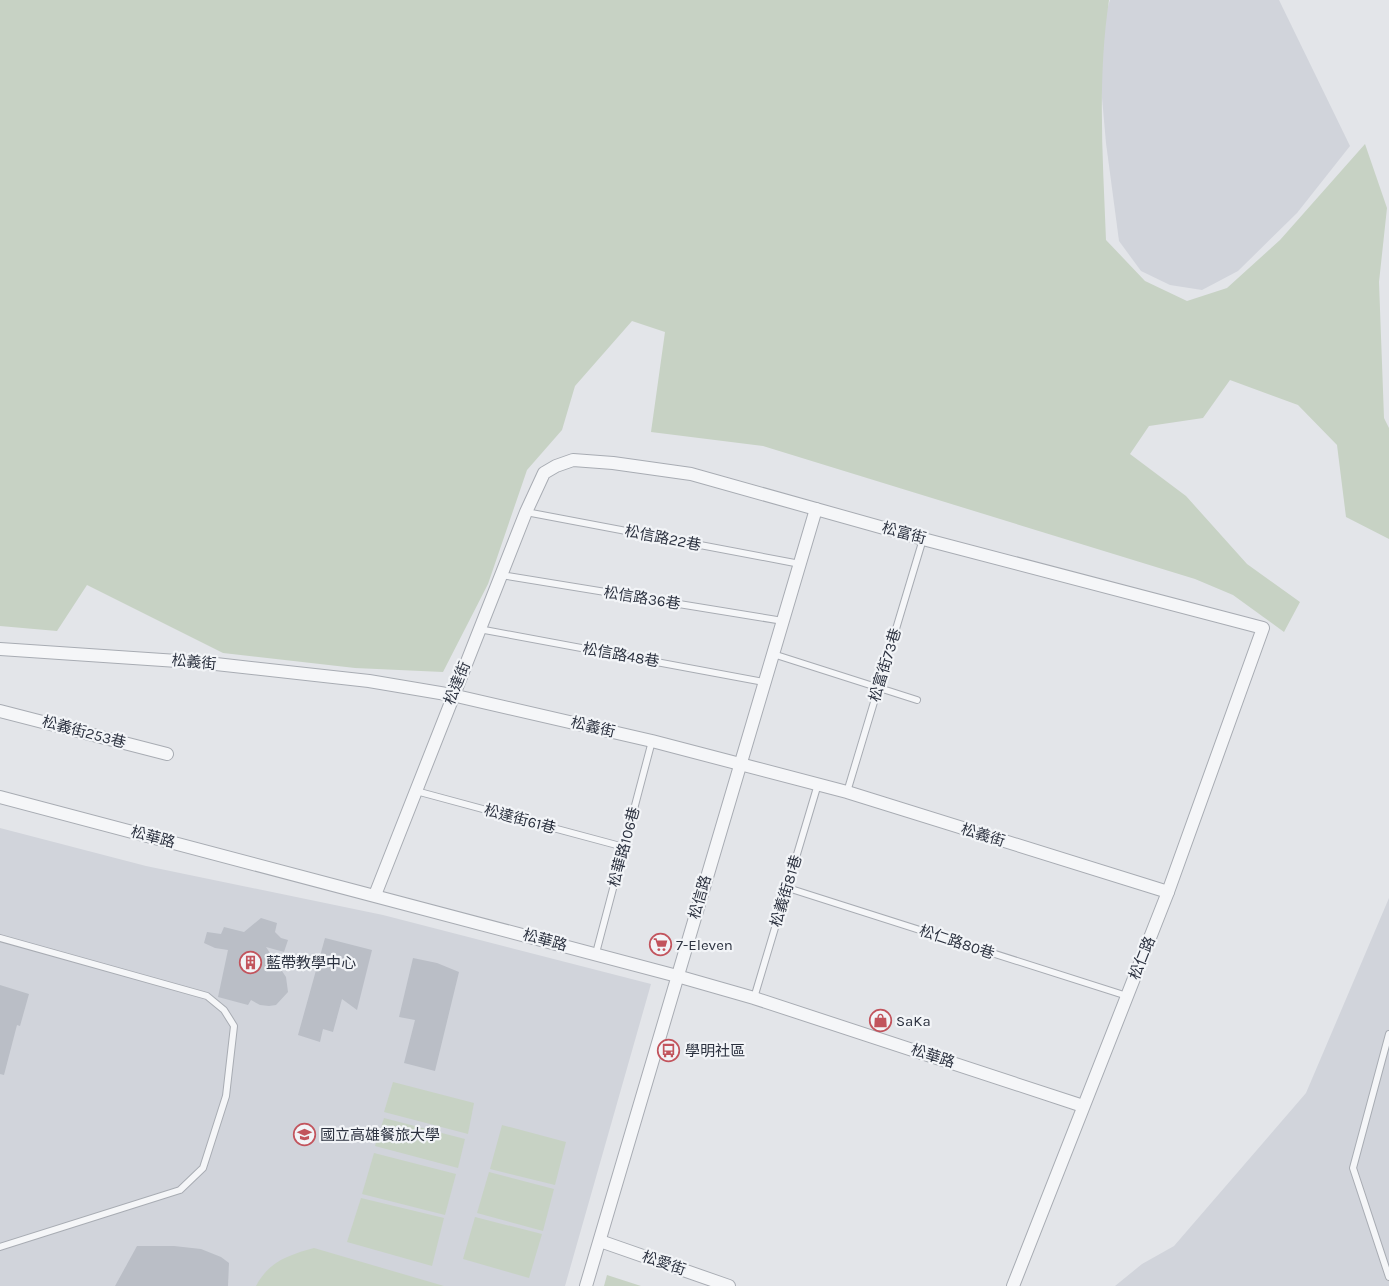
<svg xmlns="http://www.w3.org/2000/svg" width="1389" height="1286" font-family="Karla,'Noto Sans TC',sans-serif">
  <rect width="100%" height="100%" fill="#e3e5e9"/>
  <g fill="#d1d4db">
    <polygon points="1110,0 1279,0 1350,146 1297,213 1238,271 1202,290 1170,285 1141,271 1119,241 1106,143 1097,41"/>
    <polygon points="0,828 146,866 383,915 651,984 565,1286 0,1286"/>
    <polygon points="1389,898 1389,1286 1115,1286 1142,1264 1174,1246 1306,1093"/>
  </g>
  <g fill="#c7d2c4">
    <path d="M0,0H1109C1097,80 1103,160 1106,240L1145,281L1187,301L1227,288L1280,240L1365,144L1387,208L1379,282L1384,418L1389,428V539L1346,517L1337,445L1298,405L1230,380L1203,418L1149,426L1130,454L1186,496L1247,564L1300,602L1284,632L1233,595L1195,579L763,446L651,432L665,332L632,321L575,386L562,430L527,470L488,584L443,672L355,668L223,653L87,585L57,631L0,626Z"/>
    <polygon points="393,1082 474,1103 468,1134 384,1112"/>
    <polygon points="384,1118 465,1139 458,1168 375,1146"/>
    <polygon points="502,1125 566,1142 555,1185 490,1169"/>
    <polygon points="374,1153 456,1174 445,1215 362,1194"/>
    <polygon points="489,1172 554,1189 543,1231 477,1213"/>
    <polygon points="361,1198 444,1218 432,1266 347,1242"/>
    <polygon points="475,1217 542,1234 529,1278 463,1259"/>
    <path d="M314,1248L444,1286H256C269,1261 289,1255 314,1248Z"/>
    <polygon points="607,1275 641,1286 604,1286"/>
  </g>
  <g fill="#babec6">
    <polygon points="261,918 277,923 275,932 281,938 288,940 284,952 266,947 286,977 288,992 276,1005 269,1006 260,1005 251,1000 248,1005 218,997 228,950 215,948 204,943 207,932 221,934 224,927 244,932"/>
    <polygon points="325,938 372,950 357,1010 342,999 333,1032 323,1029 320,1042 298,1035"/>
    <polygon points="413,958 437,963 459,972 435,1071 404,1063 415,1020 399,1017"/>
    <polygon points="0,985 29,994 20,1026 17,1025 4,1075 0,1074"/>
    <polygon points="137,1246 174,1246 201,1249 221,1257 229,1263 228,1286 115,1286"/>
  </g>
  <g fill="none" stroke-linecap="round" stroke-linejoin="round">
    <defs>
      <g id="lane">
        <polyline points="526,512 800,564"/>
        <polyline points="501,575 783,621"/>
        <polyline points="479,629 764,682"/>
        <polyline points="773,654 917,700"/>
        <polyline points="416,791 624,847"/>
        <polyline points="847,792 923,539"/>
        <polyline points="788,888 1127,996"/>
        <polyline points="0,938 207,996 224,1010 234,1026 226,1096 203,1168 180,1190 0,1247"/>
        <polyline points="596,953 652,741"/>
        <polyline points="754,998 818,784"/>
        <polyline points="1389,1034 1353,1168 1389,1277"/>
      </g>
      <g id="street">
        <polyline points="0,649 207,663 369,681 452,695 652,741 847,792 1168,892"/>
        <polyline points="0,711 167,754"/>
        <polyline points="0,797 677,976 754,998 1083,1106"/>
        <polyline points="375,895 526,512 544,473 556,466 573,460 613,463 691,474 923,539 1263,628 1168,892 1013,1286"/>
        <polyline points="600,1241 729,1286"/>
        <polyline points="586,1286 816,509"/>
      </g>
    </defs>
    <use href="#lane" stroke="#a8acb3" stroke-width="8"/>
    <use href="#street" stroke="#a8acb3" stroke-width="14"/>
    <use href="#lane" stroke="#f5f6f8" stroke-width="6"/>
    <use href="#street" stroke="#f5f6f8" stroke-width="12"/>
  </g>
  <defs>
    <symbol id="supermarket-ring" viewBox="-11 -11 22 22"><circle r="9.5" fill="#f2f4f7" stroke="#c2545d" stroke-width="1.5"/><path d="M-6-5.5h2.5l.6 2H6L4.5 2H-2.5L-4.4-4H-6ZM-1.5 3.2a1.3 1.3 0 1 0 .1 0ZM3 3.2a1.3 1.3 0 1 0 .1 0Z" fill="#c2545d"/></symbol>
    <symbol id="building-ring" viewBox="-11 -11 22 22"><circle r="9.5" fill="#f2f4f7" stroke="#c2545d" stroke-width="1.5"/><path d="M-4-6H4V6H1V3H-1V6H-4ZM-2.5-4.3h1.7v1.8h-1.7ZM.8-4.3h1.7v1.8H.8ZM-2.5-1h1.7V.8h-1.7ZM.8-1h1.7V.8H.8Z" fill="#c2545d"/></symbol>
    <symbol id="shop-ring" viewBox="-11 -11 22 22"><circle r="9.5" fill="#f2f4f7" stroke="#c2545d" stroke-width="1.5"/><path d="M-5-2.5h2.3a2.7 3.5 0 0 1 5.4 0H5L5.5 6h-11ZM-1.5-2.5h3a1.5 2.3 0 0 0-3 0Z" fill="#c2545d"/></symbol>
    <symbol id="bus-ring" viewBox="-11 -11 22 22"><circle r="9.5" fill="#f2f4f7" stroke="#c2545d" stroke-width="1.5"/><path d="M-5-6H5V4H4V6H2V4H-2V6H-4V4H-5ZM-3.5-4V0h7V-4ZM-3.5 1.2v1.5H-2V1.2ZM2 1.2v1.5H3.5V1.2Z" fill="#c2545d"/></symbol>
    <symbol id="university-ring" viewBox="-11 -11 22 22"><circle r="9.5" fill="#f2f4f7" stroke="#c2545d" stroke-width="1.5"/><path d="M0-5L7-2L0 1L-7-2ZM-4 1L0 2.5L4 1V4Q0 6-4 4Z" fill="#c2545d"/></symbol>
  </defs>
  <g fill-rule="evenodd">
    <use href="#supermarket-ring" x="648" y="932" width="25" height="25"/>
    <use href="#building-ring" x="238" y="950" width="25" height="25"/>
    <use href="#shop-ring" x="868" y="1008" width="25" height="25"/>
    <use href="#bus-ring" x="656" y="1038" width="25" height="25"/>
    <use href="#university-ring" x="292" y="1122" width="25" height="25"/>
  </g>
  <g text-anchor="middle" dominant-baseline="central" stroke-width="4.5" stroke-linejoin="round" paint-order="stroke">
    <g font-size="15" fill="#2c3240" stroke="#f2f4f7">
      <text transform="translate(904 533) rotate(15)">松富街</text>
      <text transform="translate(663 538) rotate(11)">松信路22巷</text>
      <text transform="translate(642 598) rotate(9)">松信路36巷</text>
      <text transform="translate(621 655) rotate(10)">松信路48巷</text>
      <text transform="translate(194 662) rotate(5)">松義街</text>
      <text transform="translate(885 665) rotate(-73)">松富街73巷</text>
      <text transform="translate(457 683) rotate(-68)">松達街</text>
      <text transform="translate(593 727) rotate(13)">松義街</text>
      <text transform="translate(84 732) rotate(15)">松義街253巷</text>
      <text transform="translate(520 819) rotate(15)">松達街61巷</text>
      <text transform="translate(983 835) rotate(17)">松義街</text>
      <text transform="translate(153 837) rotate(15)">松華路</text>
      <text transform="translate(624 847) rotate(-75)">松華路106巷</text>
      <text transform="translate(786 891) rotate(-73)">松義街81巷</text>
      <text transform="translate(700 897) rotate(-74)">松信路</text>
      <text transform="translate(545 940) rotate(15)">松華路</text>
      <text transform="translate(957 942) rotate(18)">松仁路80巷</text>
      <text transform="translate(1142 958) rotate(-68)">松仁路</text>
      <text transform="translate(933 1056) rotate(18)">松華路</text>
      <text transform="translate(664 1263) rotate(19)">松愛街</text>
    </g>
    <g font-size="15" fill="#2c3240" stroke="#f2f4f7" text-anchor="start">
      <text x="676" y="945">7-Eleven</text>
      <text x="266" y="963">藍帶教學中心</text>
      <text x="896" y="1021">SaKa</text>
      <text x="685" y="1051">學明社區</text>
      <text x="320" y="1135">國立高雄餐旅大學</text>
    </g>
  </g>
</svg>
